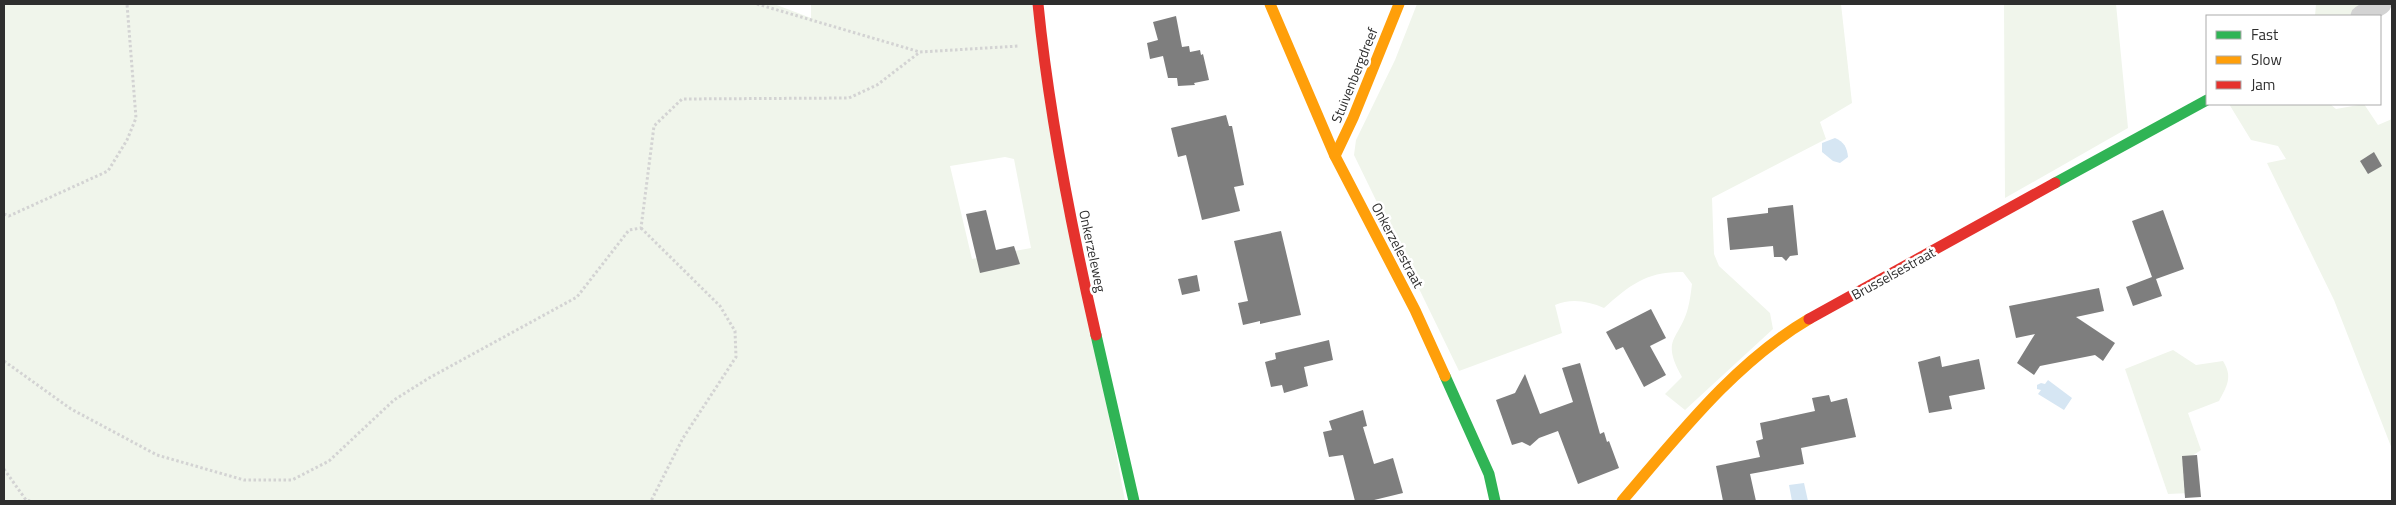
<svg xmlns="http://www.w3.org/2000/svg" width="2396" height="505" font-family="'Titillium Web',sans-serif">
  <rect width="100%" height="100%" fill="#fff"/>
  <g fill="#f0f5eb" fill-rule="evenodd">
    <path d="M4,4H774L811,18V4H1032L1125,501H4ZM1005,157L1014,159L1031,248L972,259L950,166Z"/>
    <path d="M1417,4H1841L1852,103L1820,122L1826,139L1712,198L1714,254L1719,266L1770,313L1773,329L1685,410L1665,394L1682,377C1660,338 1679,341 1688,308C1690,300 1691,292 1692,284L1683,272C1647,271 1630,285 1604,308C1588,301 1571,298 1555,305L1562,333L1459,371L1354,155L1356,140L1395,60Z"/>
    <polygon points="2004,4 2116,4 2128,128 2005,198"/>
    <polygon points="2316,4 2367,4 2348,16 2315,16"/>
    <polygon points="2229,104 2330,104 2336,109 2364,104 2378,125 2392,119 2392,449 2334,300 2267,163 2286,159 2278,146 2251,140"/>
    <path d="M2173,350L2196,365L2223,361C2233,377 2227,386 2219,401L2188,413L2201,450L2189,458L2190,493L2168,494L2125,369Z"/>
  </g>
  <g fill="#d6e6f3">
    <path d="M1835,138C1844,142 1847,147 1848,157L1840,163L1833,161L1822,152V143Z"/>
    <polygon points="2048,380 2072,398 2064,410 2038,394 2041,390 2037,389 2037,385 2041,383 2045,384"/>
    <polygon points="1804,483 1808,501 1792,501 1789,485"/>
  </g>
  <g fill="#7e7e7e">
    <polygon points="1176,16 1182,47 1189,46 1190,52 1200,50 1201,55 1203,54 1209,80 1194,83 1195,85 1178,86 1177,78 1168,78 1163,56 1150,59 1147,43 1158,40 1153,22"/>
    <polygon points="1226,115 1229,126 1232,126 1244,185 1234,187 1240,211 1202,220 1186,155 1178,157 1171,128"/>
    <polygon points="2374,152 2382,166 2368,174 2360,161"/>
    <polygon points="1793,205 1798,255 1790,256 1786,261 1782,257 1774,257 1773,246 1730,250 1727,218 1768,213 1768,208"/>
    <polygon points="986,210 996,250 1014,246 1020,264 980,273 966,214"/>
    <polygon points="2163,210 2184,269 2156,279 2162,296 2133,306 2126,287 2152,277 2132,221"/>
    <polygon points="1281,231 1301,315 1260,324 1260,321 1243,325 1238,303 1248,301 1234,241"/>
    <polygon points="1197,275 1200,291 1182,295 1178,279"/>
    <polygon points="2099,288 2104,311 2076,317 2115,343 2103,361 2095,355 2040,366 2034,375 2017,363 2035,334 2016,338 2009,306"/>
    <polygon points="1651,309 1666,338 1650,346 1666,375 1644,387 1623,347 1616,350 1606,332"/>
    <polygon points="1329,340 1333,360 1304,367 1308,386 1284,393 1282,385 1271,387 1265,362 1276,359 1275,353"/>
    <polygon points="1940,356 1942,367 1979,359 1985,389 1949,396 1952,409 1929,413 1918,362"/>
    <polygon points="1580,363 1600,434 1604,432 1607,442 1609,441 1619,468 1578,484 1558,431 1539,438 1530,446 1522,442 1512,445 1496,400 1515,393 1525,374 1540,414 1573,402 1562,368"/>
    <polygon points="1829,395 1831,402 1847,398 1856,437 1801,448 1804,464 1750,474 1756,501 1723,501 1716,466 1760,457 1756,441 1763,439 1760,423 1815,411 1812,398"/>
    <polygon points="1363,410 1367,426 1363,427 1374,464 1393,458 1403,493 1370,501 1355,501 1343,455 1329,457 1323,432 1332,430 1329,421"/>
    <polygon points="2197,455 2201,497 2185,498 2182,456"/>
  </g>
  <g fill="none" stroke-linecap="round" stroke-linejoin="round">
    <g stroke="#d3d3d3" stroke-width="3" stroke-dasharray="2.5 2.5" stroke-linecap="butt">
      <polyline points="757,4 920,52 1019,46"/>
      <polyline points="4,214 9,216 108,171 127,140 136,118 127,4"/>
      <polyline points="641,228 720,306 735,331 736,357 683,438 651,501"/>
      <polyline points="4,361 71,409 157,455 244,480 292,480 329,461 394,400 429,378 577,297 629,230 641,228 654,126 682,99 849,98 877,85 920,52"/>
      <polyline points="4,469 26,500 30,501"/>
    </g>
    <polyline stroke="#d3d3d3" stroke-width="21" points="2361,16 2381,4"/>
    <g stroke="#30b455" stroke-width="11">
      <polyline points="2055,183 2207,100"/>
      <polyline points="1096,335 1134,501"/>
      <polyline points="1445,376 1489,474 1495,501"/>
    </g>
    <g stroke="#ff9f0a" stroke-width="11">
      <polyline points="1270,4 1335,156 1415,310 1445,376"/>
      <polyline points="1335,156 1353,118 1399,4"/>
      <path d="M1622,501C1678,436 1734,363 1809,319"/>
    </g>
    <g stroke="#e5322d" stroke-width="11">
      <path d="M1038,4C1049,115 1071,226 1096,335"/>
      <polyline points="1809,319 2055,183"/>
    </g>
  </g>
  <g text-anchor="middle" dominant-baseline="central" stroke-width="5" stroke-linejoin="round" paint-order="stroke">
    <g font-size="14" fill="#2e2e2e" stroke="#fff">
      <text transform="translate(1354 75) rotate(-68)">Stuivenbergdreef</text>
      <text transform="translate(1398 245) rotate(62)">Onkerzelestraat</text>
      <text transform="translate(1093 251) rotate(78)">Onkerzeleweg</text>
      <text transform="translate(1893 273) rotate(-29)">Brusselsestraat</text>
    </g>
  </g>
  <rect width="2396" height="505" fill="none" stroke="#2e2e2e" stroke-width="10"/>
  <rect x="2206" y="15" width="175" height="90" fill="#ffffff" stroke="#ababab"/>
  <rect x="2216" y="31" width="25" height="8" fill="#30b455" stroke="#ababab"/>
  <text x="2251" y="40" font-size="15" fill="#2e2e2e">Fast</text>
  <rect x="2216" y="56" width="25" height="8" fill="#ff9f0a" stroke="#ababab"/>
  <text x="2251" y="65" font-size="15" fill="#2e2e2e">Slow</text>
  <rect x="2216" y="81" width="25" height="8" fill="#e5322d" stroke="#ababab"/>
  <text x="2251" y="90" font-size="15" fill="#2e2e2e">Jam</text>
</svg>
